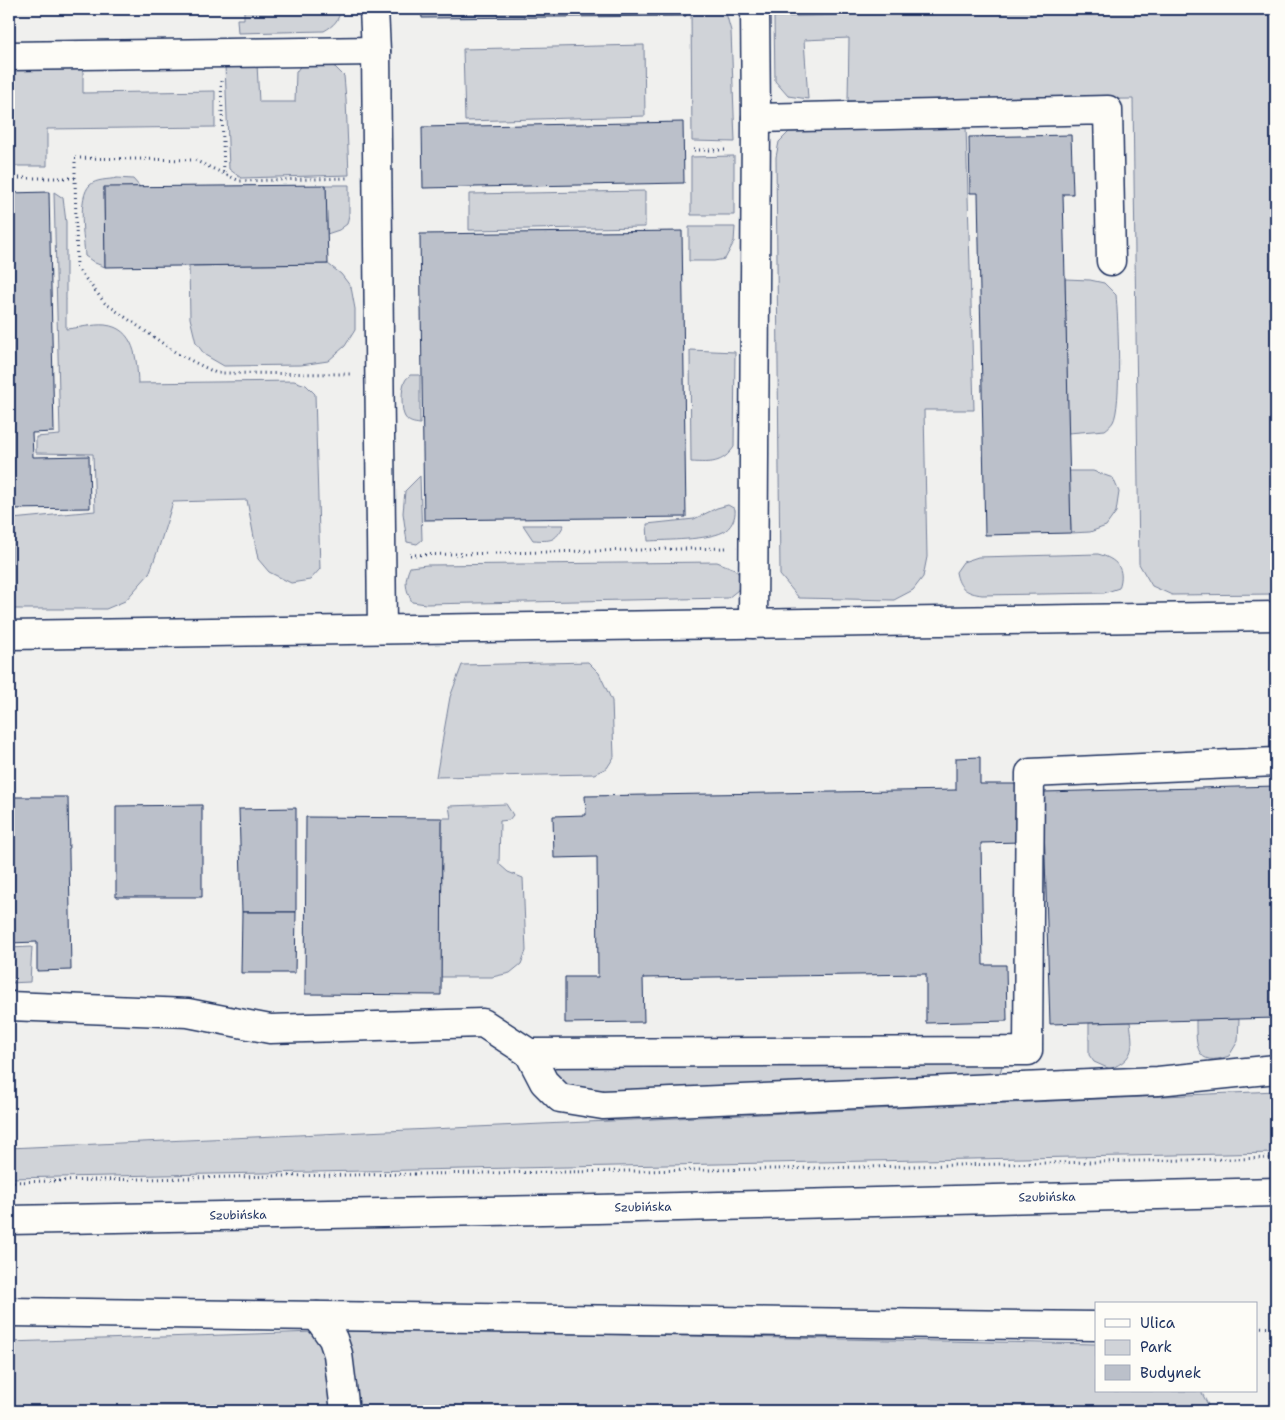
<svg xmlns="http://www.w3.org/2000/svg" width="1285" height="1420" font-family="'Shantell Sans',sans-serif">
  <rect width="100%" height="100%" fill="#f0f0ee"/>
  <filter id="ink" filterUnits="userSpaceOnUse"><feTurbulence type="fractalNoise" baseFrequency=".02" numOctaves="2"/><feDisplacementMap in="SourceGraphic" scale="10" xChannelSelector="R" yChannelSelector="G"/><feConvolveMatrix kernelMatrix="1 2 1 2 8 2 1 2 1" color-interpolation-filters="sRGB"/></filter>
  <g filter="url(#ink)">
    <g fill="#d0d3d8" stroke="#76819b">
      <path d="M244,9H340C340,20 333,26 324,31L238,33L237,19H244Z"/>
      <polygon points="691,9 721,9 726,13 731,31 735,142 692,141"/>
      <polygon points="876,9 1276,9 1276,594 1172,595 1152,586 1139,564 1133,99 848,101 849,38 804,40 808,99 788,96 775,81 774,17 875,14"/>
      <polygon points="644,45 645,116 465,121 463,49"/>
      <polygon points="321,63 335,67 344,76 346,99 349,175 241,178 229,169 225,65 257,64 259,102 295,102 296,72 302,64"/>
      <polygon points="83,66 83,93 215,91 215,127 47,129 47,166 9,166 9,67"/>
      <polygon points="966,125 974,410 924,410 927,557 923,577 913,590 894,600 799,598 780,575 776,157 779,142 789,132"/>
      <polygon points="734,156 734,215 691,215 691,157"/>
      <path d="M117,178L133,179L140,187L104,188L105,267L95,263L85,256C84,239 77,197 90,185C96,179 108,180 117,178Z"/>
      <polygon points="326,185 349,185 349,215 347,224 339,230 327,234"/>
      <polygon points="645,191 645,227 469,230 469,194"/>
      <path d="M54,192L63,198L66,222V329C79,328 93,324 105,325C135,328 137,360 138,383L294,381L306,385L315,394L320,569L310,580L291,583L269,572L258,559L247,500L173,502L159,547L149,574L125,601L106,609H12V519L95,511L93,454L36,453V437L60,435Z"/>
      <polygon points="689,227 735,227 734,242 725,259 714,261 689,261"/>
      <polygon points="328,264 341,274 351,287 355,309 355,330 345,346 328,361 301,365 224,366 205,355 196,343 190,318 189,266"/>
      <path d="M1065,279L1090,280L1104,283L1116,295C1118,315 1122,407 1113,422C1111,425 1108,428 1105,430L1068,433Z"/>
      <path d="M690,350L735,352L734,447C722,464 711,463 691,462Z"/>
      <path d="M410,375H420V424C414,423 409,423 405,417C401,411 401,387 405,381C406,378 409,377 410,375Z"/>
      <polygon points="1069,471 1093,471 1113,478 1119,492 1116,512 1106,526 1090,532 1071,533"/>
      <polygon points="420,476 422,540 417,544 407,542 403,513 405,491"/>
      <path d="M728,505L735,509C736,518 731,528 723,532C707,540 666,540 648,541L647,524L694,519L717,508Z"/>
      <path d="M523,525H564C555,542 551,541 533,540Z"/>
      <path d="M1098,554C1116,559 1126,568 1119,588L1104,593L982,595C967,593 959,589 956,572L963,562L978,557Z"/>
      <path d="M717,562L735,569L741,577L738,590L728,598L426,604L412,602C405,588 404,581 410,567L427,565Z"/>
      <polygon points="588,662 599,673 612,701 614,757 607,768 594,774 436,777 450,697 462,665"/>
      <polygon points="506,804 513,815 509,820 500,821 499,864 508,872 523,878 526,951 521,964 510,973 492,977 441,977 442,818 451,818 449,806"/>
      <polygon points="32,947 30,982 9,983 9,948"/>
      <path d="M1239,1019L1238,1041L1229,1056C1195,1068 1196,1046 1196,1020Z"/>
      <path d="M1130,1022C1133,1046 1136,1058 1110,1069L1094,1062L1089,1055V1023Z"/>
      <polygon points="998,1058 1002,1066 1000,1073 989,1078 579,1092 568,1090 549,1073 551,1064"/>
      <polygon points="1276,1091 1276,1153 9,1178 9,1148"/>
      <polygon points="377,1330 1096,1344 1096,1391 1201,1391 1211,1411 9,1411 9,1342"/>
    </g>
    <g fill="#bbc0ca" stroke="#1b2f5e">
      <polygon points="421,9 686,9 686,16 422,18"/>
      <polygon points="683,122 684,183 423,188 422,127"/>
      <polygon points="1071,135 1073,194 1063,194 1071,533 985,535 978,193 970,193 969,137"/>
      <polygon points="326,185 328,264 105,267 104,187"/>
      <polygon points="49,192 54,432 32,433 33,457 89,456 90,508 9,509 9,193"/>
      <polygon points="682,231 686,517 424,520 420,234"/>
      <polygon points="980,757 980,784 1020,784 1021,842 981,843 983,965 1006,965 1007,1021 926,1023 926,974 643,978 644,1022 565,1023 565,977 598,977 597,857 554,858 553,816 586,815 585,796 956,790 956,758"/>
      <polygon points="1276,786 1276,1018 1050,1024 1043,792"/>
      <polygon points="9,797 68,797 71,970 37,971 37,942 9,943"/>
      <polygon points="202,805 202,897 116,897 116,806"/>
      <polygon points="296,808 296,912 242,912 239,809"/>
      <polygon points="306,817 442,818 441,995 305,994"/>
      <polygon points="242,912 296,912 295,973 241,973"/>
    </g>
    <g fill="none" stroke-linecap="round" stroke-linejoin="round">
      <defs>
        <g id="minor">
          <polyline points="374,9 376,51 382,629"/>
          <polyline points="9,56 376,51"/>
          <polyline points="756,118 1108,110 1111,261"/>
          <polyline points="753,624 756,118 755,9"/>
          <polyline points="9,635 1276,616"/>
          <polyline points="9,1006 188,1013 270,1029 483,1023 529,1053 1028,1051 1030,773 1276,762"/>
          <polyline points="529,1053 544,1082 560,1098 603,1105 1158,1081 1276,1069"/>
          <polyline points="9,1312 1096,1326"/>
          <polyline points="317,1316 333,1339 338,1354 345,1411"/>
        </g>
        <polyline id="major" points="9,1220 597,1209 1276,1192"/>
      </defs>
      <use href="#minor" stroke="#1b2f5e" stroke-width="31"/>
      <use href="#major" stroke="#1b2f5e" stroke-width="31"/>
      <g stroke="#1b2f5e" stroke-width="3" stroke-dasharray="1 4" stroke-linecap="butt">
        <polyline points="221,81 224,173"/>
        <polyline points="694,150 728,150"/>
        <polyline points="9,178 75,178 77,268 105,303 178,354 216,373 351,374"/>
        <polyline points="75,178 75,158 194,160 240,181 349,178"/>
        <polyline points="410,555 726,548"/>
        <polyline points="9,1182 278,1176 774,1169 1276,1158"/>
        <polyline points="1256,1327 1276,1328"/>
      </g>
      <use href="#minor" stroke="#fdfcf7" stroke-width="28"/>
      <use href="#major" stroke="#fdfcf7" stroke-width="28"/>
    </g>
  </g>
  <g text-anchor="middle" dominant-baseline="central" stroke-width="4.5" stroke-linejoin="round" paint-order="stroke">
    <g font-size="12" fill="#1b2f5e" stroke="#fdfcf7">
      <text transform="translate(1047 1197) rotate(-1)">Szubińska</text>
      <text transform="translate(643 1207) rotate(-1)">Szubińska</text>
      <text transform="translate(238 1215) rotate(-1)">Szubińska</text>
    </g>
  </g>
  <rect width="1285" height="1420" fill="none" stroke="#fdfcf7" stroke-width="30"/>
  <rect x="15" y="15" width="1255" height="1390" fill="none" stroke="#1b2f5e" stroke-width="2" filter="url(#ink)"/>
  <rect x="1095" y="1302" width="162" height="90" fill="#fdfcf7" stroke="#a3aaba"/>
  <rect x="1105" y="1319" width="25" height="8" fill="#fdfcf7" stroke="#a3aaba"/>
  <text x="1140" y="1328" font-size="15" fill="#1b2f5e">Ulica</text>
  <rect x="1105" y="1340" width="25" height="15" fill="#d0d3d8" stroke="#a3aaba"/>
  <text x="1140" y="1352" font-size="15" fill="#1b2f5e">Park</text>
  <rect x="1105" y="1365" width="25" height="15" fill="#bbc0ca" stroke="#a3aaba"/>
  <text x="1140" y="1378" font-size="15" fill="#1b2f5e">Budynek</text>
</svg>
